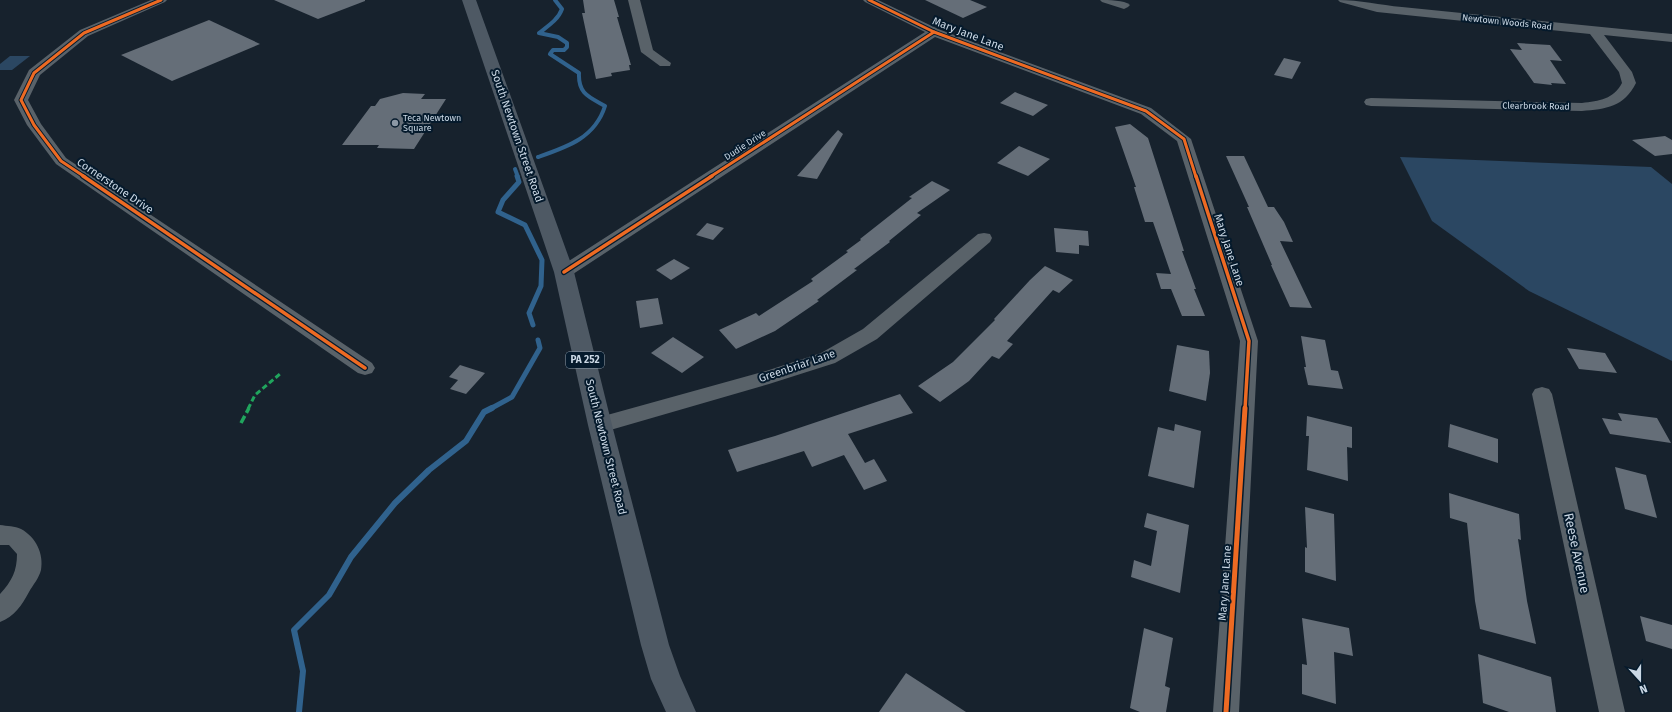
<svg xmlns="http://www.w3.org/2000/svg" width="1672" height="712" font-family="'Fira Sans',sans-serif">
  <rect width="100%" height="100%" fill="#17222d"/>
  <g fill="#2b4762">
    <polygon points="10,56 30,56 12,70 0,70 0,64"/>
    <polygon points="1400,157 1651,167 1672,184 1672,361 1529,291 1432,221"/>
  </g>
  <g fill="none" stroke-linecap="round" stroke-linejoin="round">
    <g stroke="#30628d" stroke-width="4">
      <path d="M538,157C567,147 595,138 605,106C589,97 578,94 579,73L550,54L553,50H564L567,47V43L558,37L539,33C548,26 558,20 562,9L555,0"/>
      <polyline points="515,169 518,177"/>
    </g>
    <g stroke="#30628d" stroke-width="5">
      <polyline points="517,176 519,182 503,200 498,212 525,225 542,260 541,286 529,313 533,325"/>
      <polyline points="490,409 512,397 540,348 538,340"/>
    </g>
    <polyline stroke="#30628d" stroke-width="6" points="299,712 303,671 294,630 329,595 351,557 395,503 429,470 466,441 484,412 492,408"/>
  </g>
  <g fill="#656e78">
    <polygon points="274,0 365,0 365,1 318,19"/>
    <polygon points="583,0 614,0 619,17 617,17 631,65 629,65 630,70 611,73 612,76 596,79 582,13 585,13"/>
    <polygon points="925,0 970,0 987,7 963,18"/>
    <polygon points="209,20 260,44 172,81 121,55"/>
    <polygon points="1517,43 1550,45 1562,61 1550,60 1566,84 1551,83 1552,85 1534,83 1510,49 1522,50"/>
    <polygon points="1284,58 1301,62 1292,79 1274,75"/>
    <polygon points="1015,92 1048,105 1033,116 1000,103"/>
    <polygon points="403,93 425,94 421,99 446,99 414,149 377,148 379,145 342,145 371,106 375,106 380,99"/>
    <polygon points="1130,124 1148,138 1184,251 1182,251 1196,289 1194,289 1205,316 1182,316 1171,289 1161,289 1156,273 1171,274 1153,222 1145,222 1134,187 1136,187 1115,127"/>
    <polygon points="838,130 843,134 817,179 797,176"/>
    <polygon points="1665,136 1672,140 1672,154 1655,156 1632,140"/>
    <polygon points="1019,146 1050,159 1028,176 997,163"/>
    <polygon points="1226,156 1244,156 1268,207 1274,207 1284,222 1293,242 1280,241 1312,308 1290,307 1271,265 1272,265 1247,207 1249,207"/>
    <polygon points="932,181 950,190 917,213 921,215 889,241 890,242 854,269 857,270 817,300 819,301 775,331 736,349 719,330 756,313 759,316 813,281 811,279 848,252 846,251 861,240 860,239 912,198 909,197"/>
    <polygon points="707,223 724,228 713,240 696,235"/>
    <polygon points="1054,228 1088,231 1089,246 1079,245 1079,254 1056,252"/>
    <polygon points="674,259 690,268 671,280 656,270"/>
    <polygon points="1045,266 1073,280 1059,293 1053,290 1007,341 1013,344 999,359 992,356 969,381 940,402 918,386 953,362 995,320 994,319 1030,280"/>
    <polygon points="658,298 663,324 640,328 636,301"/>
    <polygon points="1301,336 1325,340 1331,370 1338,371 1343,389 1308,385 1304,367 1306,367"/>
    <polygon points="673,337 704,357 682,373 651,353"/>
    <polygon points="1177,345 1209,351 1210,373 1206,401 1169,391"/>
    <polygon points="1567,348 1605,353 1617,373 1579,369"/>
    <polygon points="460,365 485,373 466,394 450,389 458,380 449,377"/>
    <polygon points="900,394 913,413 848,434 865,463 874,459 887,481 864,490 844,455 812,467 804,451 737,472 728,450 775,436"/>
    <polygon points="1618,413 1657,418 1671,443 1610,434 1602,418 1622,421"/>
    <polygon points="1307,416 1352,427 1352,448 1347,447 1348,481 1307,470 1309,436 1306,436"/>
    <polygon points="1175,424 1201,431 1194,488 1148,476 1158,427 1174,431"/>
    <polygon points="1450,424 1498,439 1498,463 1448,447"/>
    <polygon points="1615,467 1646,475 1657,518 1625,509"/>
    <polygon points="1449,493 1519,514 1521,540 1518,539 1527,601 1536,644 1480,629 1475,601 1467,523 1450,518"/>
    <polygon points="1305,507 1334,514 1336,581 1305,572 1305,547 1307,548"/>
    <polygon points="1147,513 1189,525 1180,593 1131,577 1134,560 1151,566 1157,531 1144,527"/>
    <polygon points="1640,616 1672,625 1672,649 1646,641"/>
    <polygon points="1302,618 1349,628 1353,656 1334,652 1336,704 1302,694 1302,664 1307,665"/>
    <polygon points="1144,628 1173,638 1165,686 1170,688 1166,712 1140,712 1130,708"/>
    <polygon points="1478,654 1551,677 1556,712 1509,712 1483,703"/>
    <polygon points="906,673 966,712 879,712"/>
  </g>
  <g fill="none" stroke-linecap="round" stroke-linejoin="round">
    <g fill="#596269" fill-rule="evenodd">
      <polygon points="151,0 167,0 165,2 88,36 40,75 28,100 41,124 66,158 372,363 375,368 372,373 365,375 358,373 56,164 27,125 14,100 29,70 80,30"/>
      <polygon points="628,0 640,0 653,50 671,63 670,66 660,66 641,52"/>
      <polygon points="863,0 878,0 938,29 1151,108 1191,139 1258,341 1239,712 1213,712 1240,341 1177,141 1141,114 935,37 570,276 564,278 558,276 555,272 558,268 925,32 865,2"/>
      <path d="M1100,0C1109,0 1124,0 1130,5L1128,7L1124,9L1102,2Z"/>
      <path d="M1338,0C1360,0 1380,5 1402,7L1672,34V42L1604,35L1632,72L1636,83C1624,107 1606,109 1582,111L1371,106L1366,105L1364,102L1366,99L1371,98L1582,103C1599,101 1614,99 1622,83L1619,72L1590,34L1377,12L1340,2Z"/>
      <polygon points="984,233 990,234 992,238 990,242 877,339 835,363 769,384 600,433 593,430 590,425 593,420 600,417 766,371 821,353 863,329 978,234"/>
      <polygon points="1542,387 1549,389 1552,394 1625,712 1599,712 1532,394 1535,389"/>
      <path d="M0,525C7,526 15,526 21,529C36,537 44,554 41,570C39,578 33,585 29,592C22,605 14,617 0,622V594C12,581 17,571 17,554L9,545H0Z"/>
    </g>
    <polygon fill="#4e5964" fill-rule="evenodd" points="462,0 476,0 574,272 612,425 669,645 680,676 696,712 666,712 651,679 641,645 588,425 554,272"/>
    <polyline stroke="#20a55d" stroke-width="3" stroke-dasharray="5.5 3" stroke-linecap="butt" points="248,409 255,395 280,374"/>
    <polyline stroke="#20a55d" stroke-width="3.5" stroke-dasharray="8 3.5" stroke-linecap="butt" points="241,423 249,408"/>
    <defs>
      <g id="cycleway-far2">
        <polyline points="869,0 934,32 1146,111 1184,139 1196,177"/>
        <polyline points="85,177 61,161 34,125 21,100 34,73 84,33 161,0"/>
        <polyline points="710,177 934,32"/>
      </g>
      <g id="cycleway-far1">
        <polyline points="83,176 365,368"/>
        <polyline points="1196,176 1249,341 1245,409"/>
        <polyline points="564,272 712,176"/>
      </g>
      <polyline id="cycleway" points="1226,712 1245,408"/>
    </defs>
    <use href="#cycleway-far2" stroke="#051a2c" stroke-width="5"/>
    <use href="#cycleway-far1" stroke="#051a2c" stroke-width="6"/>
    <use href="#cycleway" stroke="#051a2c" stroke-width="8"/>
    <use href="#cycleway-far2" stroke="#ed6a23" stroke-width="3"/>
    <use href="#cycleway-far1" stroke="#ed6a23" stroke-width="3.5"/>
    <use href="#cycleway" stroke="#ed6a23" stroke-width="5"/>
  </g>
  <circle fill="#8c98a5" stroke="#051a2c" stroke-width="1.5" cx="395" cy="123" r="4"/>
  <g text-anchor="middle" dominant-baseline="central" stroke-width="4" stroke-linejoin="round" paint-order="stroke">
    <g font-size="9" fill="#cbd8e5" stroke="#051a2c">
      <text transform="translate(1507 22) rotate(6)">Newtown Woods Road</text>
      <text transform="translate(1536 106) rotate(1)">Clearbrook Road</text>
      <text transform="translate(745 145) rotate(-33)">Dudie Drive</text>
    </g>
    <g font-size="9" fill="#cbd8e5" stroke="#051a2c" text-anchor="start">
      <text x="403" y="118">Teca Newtown<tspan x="403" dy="10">Square</tspan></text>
    </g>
    <rect fill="#051a2c" stroke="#909fae" stroke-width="1" x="566" y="352" width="38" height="16" rx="3"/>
    <g font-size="10" font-weight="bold" fill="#cbd8e5">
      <text x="585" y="360">PA 252</text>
    </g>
    <g font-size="11" fill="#cbd8e5" stroke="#051a2c">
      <text transform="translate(968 34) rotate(21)">Mary Jane Lane</text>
      <text transform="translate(517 136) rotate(71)">South Newtown Street Road</text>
      <text transform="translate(115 186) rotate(34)">Cornerstone Drive</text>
      <text transform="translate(1229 250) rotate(72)">Mary Jane Lane</text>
      <text transform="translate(797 366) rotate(-19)">Greenbriar Lane</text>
      <text transform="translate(606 447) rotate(76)">South Newtown Street Road</text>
      <text transform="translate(1225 583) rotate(-86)">Mary Jane Lane</text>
    </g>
    <g font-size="13" fill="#cbd8e5" stroke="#051a2c">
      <text transform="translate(1577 553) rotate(78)">Reese Avenue</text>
    </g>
  </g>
  <g transform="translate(1640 680) rotate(159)" stroke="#051a2c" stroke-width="3" paint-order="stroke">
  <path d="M0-3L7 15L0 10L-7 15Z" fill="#cbd8e5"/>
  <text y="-6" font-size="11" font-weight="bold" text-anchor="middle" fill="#cbd8e5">N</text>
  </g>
</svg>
